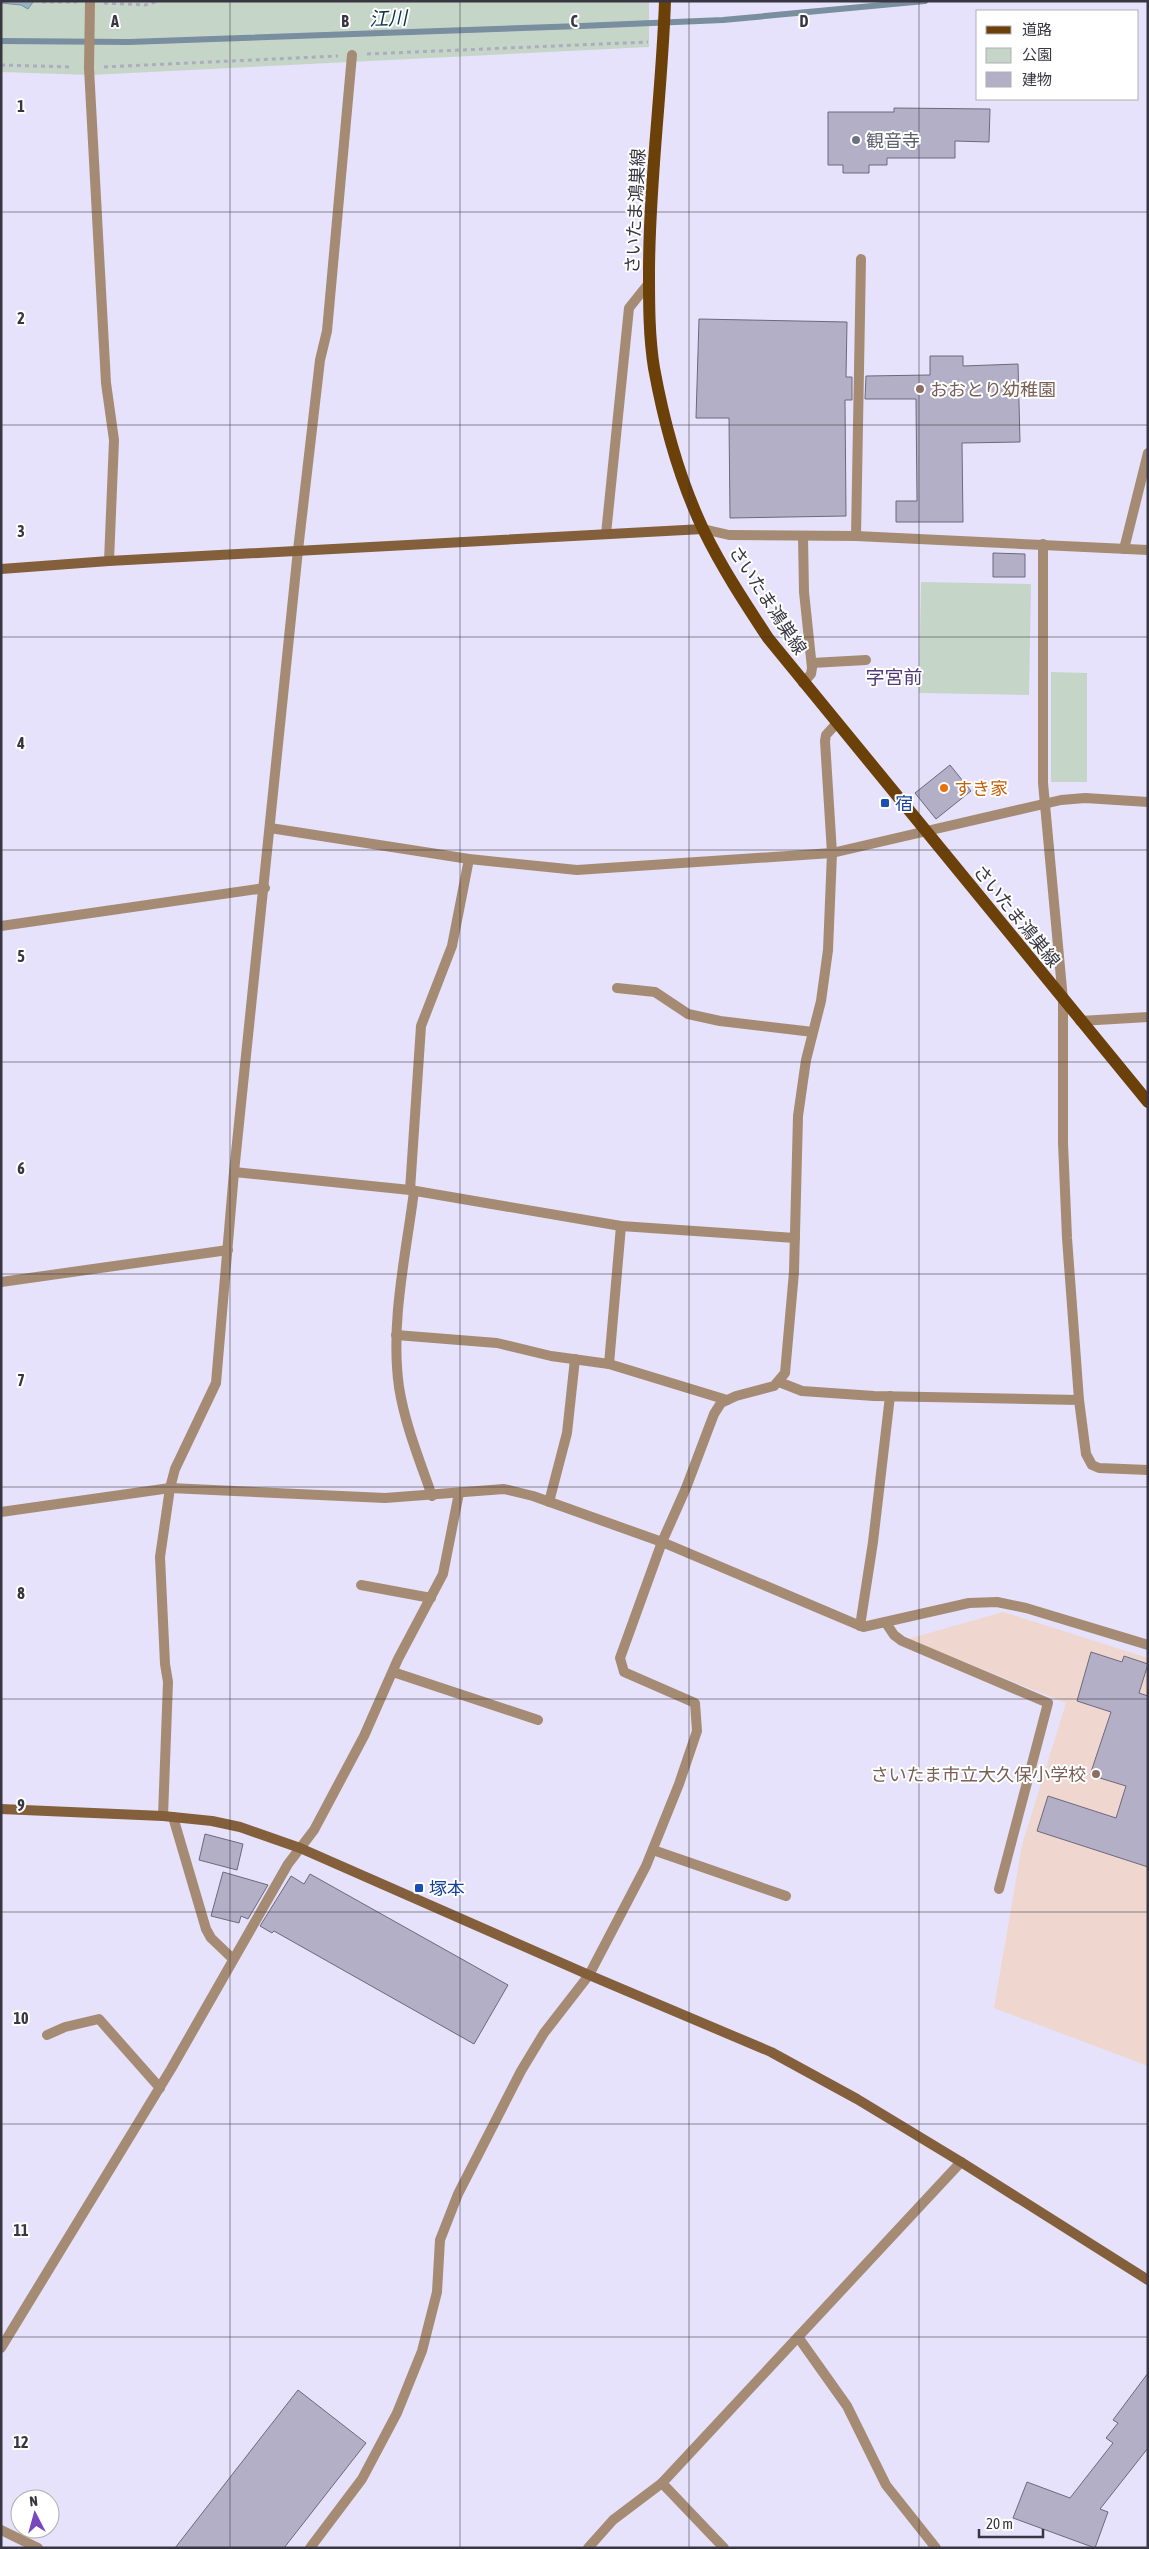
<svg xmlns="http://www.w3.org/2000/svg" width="1149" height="2549" font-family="'Asap Condensed','Noto Sans JP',sans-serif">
  <rect width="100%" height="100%" fill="#e6e2fb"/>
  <polygon fill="#efd6ce" points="1003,1612 1148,1658 1148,2066 994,2008 1022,1845 1066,1703 908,1639"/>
  <g fill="#c5d6c8">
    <polygon points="1,1 649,1 649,47 90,75 1,72"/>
    <polygon points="921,582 1031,584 1029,695 919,693"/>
    <polygon points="1051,672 1087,673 1087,782 1051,782"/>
  </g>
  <polygon fill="#95b3c6" stroke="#798e9e" points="1,1 33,1 33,2 28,9 21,5 1,3"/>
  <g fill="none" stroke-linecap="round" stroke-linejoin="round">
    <polyline stroke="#798e9e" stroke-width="6" points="1,41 129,42 581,26 723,20 925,1"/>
  </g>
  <g fill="#b3afc7" stroke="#6c687e">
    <polygon points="894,108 990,109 989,142 955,141 955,158 887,158 887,165 869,165 869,173 843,173 843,165 828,165 828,112 894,112"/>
    <polygon points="699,319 847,322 846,377 852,377 852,400 845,400 846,516 730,518 729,418 696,418"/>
    <polygon points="930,356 963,356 963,366 1018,364 1020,442 962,443 963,522 896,522 896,501 917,501 916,399 865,399 866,376 930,375"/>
    <polygon points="993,553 1025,554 1025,577 993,577"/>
    <polygon points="950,765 971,791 936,819 915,793"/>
    <polygon points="1091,1652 1122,1662 1124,1656 1148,1664 1139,1693 1148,1696 1148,1867 1037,1831 1048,1796 1116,1818 1126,1786 1090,1775 1111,1712 1077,1701"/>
    <polygon points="205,1834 243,1844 237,1870 199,1860"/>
    <polygon points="223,1872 268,1885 248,1919 241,1916 239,1923 211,1916"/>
    <polygon points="310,1874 508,1985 474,2044 274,1931 272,1933 260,1926 291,1876 304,1884"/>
    <polygon points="1148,2373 1148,2448 1100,2509 1108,2512 1095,2548 1013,2518 1027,2482 1070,2498 1113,2443 1106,2438 1118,2423 1113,2420"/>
    <polygon points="298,2390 366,2443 284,2548 175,2548"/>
  </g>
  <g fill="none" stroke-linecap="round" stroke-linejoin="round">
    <g stroke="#afabc0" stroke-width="3" stroke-dasharray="4 4" stroke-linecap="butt">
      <polyline points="42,2 77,2"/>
      <polyline points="104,3 145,5 158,1"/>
      <polyline points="367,54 648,42"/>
      <polyline points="1,65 73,67"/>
      <polyline points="104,67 338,56"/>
    </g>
    <g stroke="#a58b73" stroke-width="10">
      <polyline points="606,534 629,308 649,283"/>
      <polyline points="803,536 804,592 812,668 811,674 803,683"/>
      <polyline points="812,663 866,660"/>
      <polyline points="617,988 655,992 688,1014 720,1021 813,1032"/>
      <polyline points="653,1850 786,1896"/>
      <polyline points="47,2035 65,2027 99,2019 160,2088"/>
      <polyline points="798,2337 847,2406 886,2485 936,2548"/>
      <polyline points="662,2483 724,2548"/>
    </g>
    <g stroke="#a58b73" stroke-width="10">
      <polyline points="90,1 89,68 106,383 114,440 109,561"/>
      <polyline points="703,529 729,535 856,536 1148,550"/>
      <polyline points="856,536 861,259"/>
      <polyline points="1043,544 1043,783 1063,1000 1063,1143 1067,1238 1079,1400"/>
      <polyline points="1124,549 1148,453"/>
      <polyline points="270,828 469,859 577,870 832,853 1061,800 1085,798 1148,802"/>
      <polyline points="1,926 265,888"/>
      <polyline points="1080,1021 1148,1017"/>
      <polyline points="234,1172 410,1190 621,1226 795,1238"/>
      <polyline points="410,1190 421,1026 452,946 469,859"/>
      <path d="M414,1191C406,1255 390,1322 399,1387C405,1425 420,1461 432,1496"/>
      <polyline points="1,1282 228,1250"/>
      <polyline points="396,1335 497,1343 551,1356 609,1364 727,1400"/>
      <polyline points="609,1364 621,1226"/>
      <polyline points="779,1382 802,1391 874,1396 1079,1400 1086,1454 1092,1465 1099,1468 1148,1470"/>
      <polyline points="549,1502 567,1433 575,1359"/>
      <polyline points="1,1512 170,1488 385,1498 504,1489 533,1496 662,1542 863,1627 969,1603 997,1602 1026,1608 1148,1645"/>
      <polyline points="361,1585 431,1598"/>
      <polyline points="886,1623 894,1635 902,1641 1048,1703 999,1889"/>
      <polyline points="860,1626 873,1542 890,1396"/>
      <polyline points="393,1672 538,1720"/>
      <polyline points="163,1816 168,1682 165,1664 160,1557 170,1488 175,1469 216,1383 234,1172 298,550 320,360 327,331 352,55"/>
      <polyline points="173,1817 206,1929 211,1938 233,1959"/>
      <polyline points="1,2348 171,2069 288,1864 314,1830 364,1736 398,1659 443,1574 459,1493"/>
      <polyline points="1,2530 38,2548"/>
      <polyline points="310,2548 362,2479 397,2413 422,2351 437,2292 440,2240 458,2194 521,2071 544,2033 589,1975 646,1866 679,1784 697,1731 695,1703 624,1672 620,1658 662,1542 686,1488 714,1414 721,1403 736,1396 774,1386 785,1373 794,1272 798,1116 806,1060 821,1001 828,950 832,853 825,741 826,735 836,724"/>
      <polyline points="588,2548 613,2520 662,2483 961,2162"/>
    </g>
    <g stroke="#845f3b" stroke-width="10">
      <polyline points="1,569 109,561 703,529"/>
      <polyline points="1,1809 163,1816 212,1821 240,1827 300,1848 589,1975 771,2052 857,2099 961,2162 1148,2280"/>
    </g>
    <path stroke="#6c4009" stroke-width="12" d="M665,1C662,92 649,182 649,273C649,305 649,337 654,368C664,423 680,481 704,531C722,568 745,603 768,638L1148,1102"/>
  </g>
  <path fill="none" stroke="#383640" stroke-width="1" stroke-opacity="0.55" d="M230,1V2548M460,1V2548M689,1V2548M919,1V2548M1,212H1148M1,425H1148M1,637H1148M1,850H1148M1,1062H1148M1,1274H1148M1,1487H1148M1,1699H1148M1,1912H1148M1,2124H1148M1,2337H1148"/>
  <circle fill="#6b7280" stroke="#fff" stroke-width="2" cx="856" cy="140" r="5"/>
  <g fill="#8d6e63" stroke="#fff" stroke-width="2">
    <circle cx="920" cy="389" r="5"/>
    <circle cx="1096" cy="1774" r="5"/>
  </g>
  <circle fill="#e8710a" stroke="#fff" stroke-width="2" cx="944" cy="788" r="5"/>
  <g fill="#1a4fb4" stroke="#fff" stroke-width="2">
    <rect x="880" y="798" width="10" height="10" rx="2.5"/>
    <rect x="414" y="1883" width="10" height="10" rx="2.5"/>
  </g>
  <g text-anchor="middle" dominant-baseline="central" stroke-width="4" stroke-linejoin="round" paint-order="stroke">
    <g font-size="18" fill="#5b616d" stroke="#fff" text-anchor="start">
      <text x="866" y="140">観音寺</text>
    </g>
    <g font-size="18" fill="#383640" stroke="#fff">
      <text transform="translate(635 211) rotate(-87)">さいたま鴻巣線</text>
      <text transform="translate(768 600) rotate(57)">さいたま鴻巣線</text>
      <text transform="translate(1017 916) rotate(51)">さいたま鴻巣線</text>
    </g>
    <g font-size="18" fill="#785e54" stroke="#fff" text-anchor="start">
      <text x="930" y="389">おおとり幼稚園</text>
      <text x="1086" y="1774" text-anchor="end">さいたま市立大久保小学校</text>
    </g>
    <g font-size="18" fill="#c56008" stroke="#fff" text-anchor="start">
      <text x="954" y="788">すき家</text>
    </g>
    <g font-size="18" fill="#164399" stroke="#fff" text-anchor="start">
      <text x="895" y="803">宿</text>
      <text x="429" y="1888">塚本</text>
    </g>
    <g font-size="19" font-style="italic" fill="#073247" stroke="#fff">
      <text transform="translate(388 18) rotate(-2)">江川</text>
    </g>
    <g font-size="19" fill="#513a76" stroke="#fff">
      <text x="894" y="677">字宮前</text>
    </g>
  </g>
  <g font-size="16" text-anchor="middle" font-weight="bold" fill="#383640" stroke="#fff" stroke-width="4" stroke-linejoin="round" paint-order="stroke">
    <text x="115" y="27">A</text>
    <text x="345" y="27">B</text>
    <text x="574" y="27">C</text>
    <text x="804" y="27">D</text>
    <text x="21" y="112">1</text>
    <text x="21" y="324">2</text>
    <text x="21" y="537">3</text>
    <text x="21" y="749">4</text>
    <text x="21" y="962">5</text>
    <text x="21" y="1174">6</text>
    <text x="21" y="1386">7</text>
    <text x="21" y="1599">8</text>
    <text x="21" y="1811">9</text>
    <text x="21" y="2024">10</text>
    <text x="21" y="2236">11</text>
    <text x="21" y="2448">12</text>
  </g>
  <rect width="1149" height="2549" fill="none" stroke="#383640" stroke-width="5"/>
  <rect x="976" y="10" width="162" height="90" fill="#ffffff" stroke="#afafb3"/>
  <rect x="986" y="26" width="25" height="8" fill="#6c4009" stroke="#afafb3"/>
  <text x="1022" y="35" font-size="15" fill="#383640">道路</text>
  <rect x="986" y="48" width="25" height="15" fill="#c5d6c8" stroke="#afafb3"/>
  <text x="1022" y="60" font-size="15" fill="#383640">公園</text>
  <rect x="986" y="72" width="25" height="15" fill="#b3afc7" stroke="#afafb3"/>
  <text x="1022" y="85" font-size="15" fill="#383640">建物</text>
  <g transform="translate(35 2514) rotate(354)"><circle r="24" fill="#ffffff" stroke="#afafb3"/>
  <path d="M0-4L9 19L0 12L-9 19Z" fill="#7847be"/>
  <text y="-8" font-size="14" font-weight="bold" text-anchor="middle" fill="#383640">N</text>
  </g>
  <path d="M979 2529v8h64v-8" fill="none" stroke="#383640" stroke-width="2.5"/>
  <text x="986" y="2529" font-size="15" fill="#383640" stroke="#ffffff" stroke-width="4" paint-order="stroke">20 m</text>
</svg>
